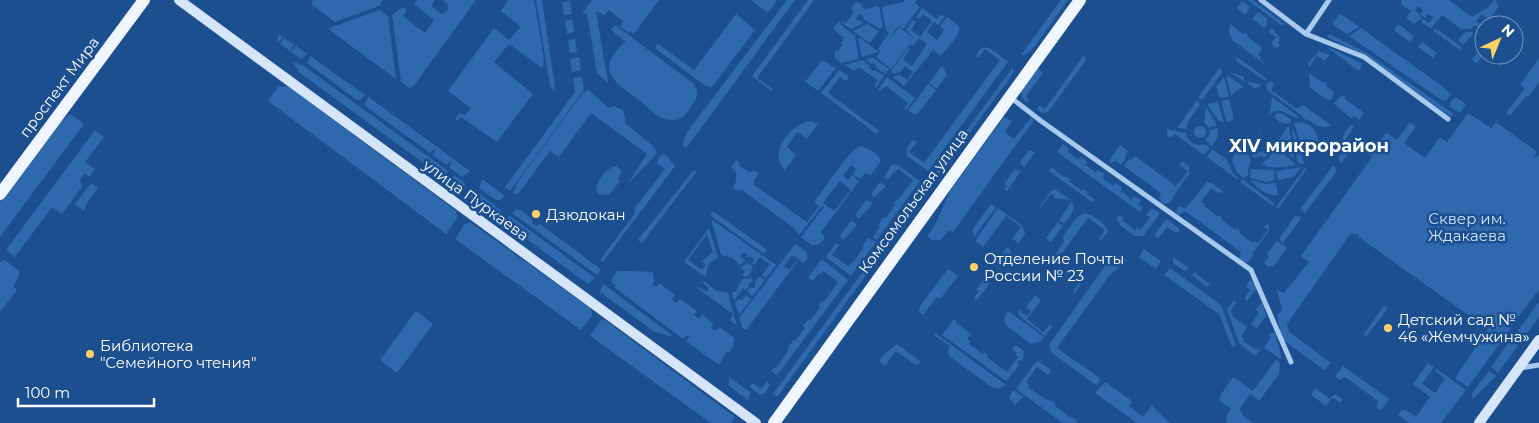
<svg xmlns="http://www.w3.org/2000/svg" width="1539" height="423" font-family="Montserrat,sans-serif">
  <rect width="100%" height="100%" fill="#1b4f8f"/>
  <g fill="#2e69ad" fill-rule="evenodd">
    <polygon points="313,0 383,0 379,6 335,22 311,4"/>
    <polygon points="417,0 435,0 431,6 442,14 448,10 447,3 443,0 476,0 413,87 412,86 410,89 401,82 392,15 402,7 407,10 403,16 425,33 434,20 414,4"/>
    <polygon points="508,0 534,0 544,59 542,68 509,44 494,62 533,94 497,142 461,117 457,121 455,119 459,113 465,115 471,108 448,91 494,28 509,40 521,27 501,11"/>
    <polygon points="536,0 542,0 555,87 554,90 550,86"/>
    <polygon points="592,0 659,0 634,34 630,31 628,33 620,26 623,21 609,10 604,15 596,11 608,83 597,73 587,13 582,14"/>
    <polygon points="751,0 776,0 775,4 760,22 767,12"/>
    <polygon points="787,0 795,0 688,146 684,148 683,143 687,132"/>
    <polygon points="808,0 814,0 757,78 773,89 772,91 752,76"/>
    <path d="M904,0H917L915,3L920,7L903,29L898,26L885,45L899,27L915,39L906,30L913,20L916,22L911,30L920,37L932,21L923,14L919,19L916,18L922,8L937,19L940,15L945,16L938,25L934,22L927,32L937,40L944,30L940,26L947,17C951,20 958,24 959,28C961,34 945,51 941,56L933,50L904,86L894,78V76L900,75L907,80L913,72L905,66L900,72L893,74L891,71L908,48L910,49L903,60L912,66L927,44L919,38L913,46L910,44L891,69L876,57L881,51L878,49L889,33L886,30L882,8L884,6L904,2Z"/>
    <polygon points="1061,0 1068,0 1032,50 1025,55 1021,55"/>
    <polygon points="1248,0 1253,0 1285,24 1282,26"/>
    <polygon points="1401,0 1449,0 1472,17 1488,7 1494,0 1497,2 1498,7 1489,20 1482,14 1476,21 1481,25 1481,30 1475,25 1471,29 1461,29 1442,15 1431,29 1421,22 1423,19 1429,23 1433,17 1428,14 1425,18 1420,14 1423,10 1418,6 1415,10 1422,18 1414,24 1406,18 1411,11 1402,5"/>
    <polygon points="570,1 572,14 564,15 562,2"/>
    <polygon points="1242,1 1250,6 1246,15 1237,8"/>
    <polygon points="857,2 862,4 864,9 879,6 883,28 882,27 880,29 863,19 864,17 859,14 856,19 864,23 851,29 842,23 842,21 846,23 854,12 852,10 852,6"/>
    <polygon points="380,10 388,16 396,79 331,31 329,28"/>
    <polygon points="1258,12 1268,19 1266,22 1268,24 1264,28 1252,19"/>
    <polygon points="736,14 755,30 712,87 706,86 657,50 655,47 658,44 694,70"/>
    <polygon points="1339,14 1341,14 1359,27 1347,34 1332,24"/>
    <polygon points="572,19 574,32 567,34 565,21"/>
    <polygon points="840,21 841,25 855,36 859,59 841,63 834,57 836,50 838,51 843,44 841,43 844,38 834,30 834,27"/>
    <polygon points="867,24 879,31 870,43 853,31"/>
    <polygon points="1230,24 1243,34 1245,33 1248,36 1248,37 1262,48 1258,55 1261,57 1260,59 1267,66 1232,40 1229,32"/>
    <polygon points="1398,24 1414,36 1410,42 1394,30"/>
    <path d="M615,25L694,84C699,92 698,98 692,105C688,111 684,119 676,120C662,123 649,108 639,100C626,90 599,76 613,56C617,50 620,45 626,42L611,30Z"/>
    <polygon points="1272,28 1280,38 1278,44 1280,45 1277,49 1271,43 1276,37 1269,32"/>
    <polygon points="1361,28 1443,87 1451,94 1446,101 1443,101 1349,36"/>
    <polygon points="1435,28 1461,46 1460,50 1433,31"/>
    <polygon points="1465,32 1472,32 1473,34 1463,45 1458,40"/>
    <path d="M279,34L365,95C363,98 361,100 357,100L307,63L310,56L307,54L301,59L291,52L295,46L294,45L290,51L280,44L284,38L283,37L278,42L277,41Z"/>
    <polygon points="1329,34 1365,52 1454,114 1451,117 1364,55 1327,37"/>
    <polygon points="860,38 879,52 862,57 858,39"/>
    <polygon points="575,39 577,52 570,53 568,40"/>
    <polygon points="1422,42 1437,53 1433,58 1418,47"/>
    <polygon points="1484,43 1484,53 1477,63 1472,60"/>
    <polygon points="1324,45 1361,63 1362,65 1359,71"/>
    <polygon points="984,47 991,49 1008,62 928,171 907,156 907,148 913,140 917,142 909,152 924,163 1000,60 985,49 978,58 975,57 980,49"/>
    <polygon points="1319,51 1330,55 1324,61 1317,56 1309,67 1308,63"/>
    <polygon points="1084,55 1086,60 1048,112 1042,113 1037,109 1039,106 1045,109"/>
    <polygon points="579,57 581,70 572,72 570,59"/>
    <polygon points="872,57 889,69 886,74 876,68 877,66 873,63 871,64 866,60"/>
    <polygon points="1237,57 1267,79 1266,81 1236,61"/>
    <polygon points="1539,58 1539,82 1528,97 1526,96 1510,116 1506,113 1525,88 1520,85"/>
    <polygon points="822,60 836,68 818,91 799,77 806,81"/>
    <polygon points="862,60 870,66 869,68 873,71 875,70 884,76 876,88 875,86 877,80 859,67 854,71 845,65"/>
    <polygon points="292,61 304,66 448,171 444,178 300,73"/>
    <polygon points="942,66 945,70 946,76 937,89 929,83"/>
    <polygon points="1013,67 1013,74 940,173 934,175"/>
    <polygon points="1038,68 1043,73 1026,96 1029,101 1026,103 1022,98 1021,92"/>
    <polygon points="1219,68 1222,70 1222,73 1202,100 1198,98"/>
    <polygon points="839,70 849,77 846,81 840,77 828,93 879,131 877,134 821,93"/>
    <polygon points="1228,71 1244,77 1244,80 1246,83 1250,82 1262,85 1256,89"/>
    <polygon points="1309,73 1323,83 1324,82 1327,84 1326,86 1334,92 1331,100 1328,100 1310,88"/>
    <polygon points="1226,74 1244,87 1237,90 1231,96"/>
    <polygon points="582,77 584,90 510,191 505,187 575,92 573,78"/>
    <polygon points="887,77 915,98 906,110 904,109 908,103 886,86 881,90 878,90"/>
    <polygon points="1224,77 1229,97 1220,98 1216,87"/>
    <path d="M1270,81L1274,84L1271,90L1297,109L1303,105L1331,125C1320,132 1314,121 1304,119L1301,115L1267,90L1266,86Z"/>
    <polygon points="928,84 936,90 920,111 915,115 908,111"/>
    <polygon points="288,86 456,211 457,218 446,234 268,101 278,87"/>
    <polygon points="588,90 609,108 614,106 623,110 626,124 653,146 657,153 627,185 647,154 591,113 559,157 550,151 519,193 516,194 513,193 519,180 582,94"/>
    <polygon points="1342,95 1346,97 1345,99 1364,113 1359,120 1355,116 1351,118 1335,105 1334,103"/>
    <polygon points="368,97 370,98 470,171 462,177 449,167 452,163 450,161 447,165 432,155 436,150 434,149 430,153 364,105"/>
    <path d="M1272,97L1299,117V118C1288,118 1283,105 1270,114Z"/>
    <polygon points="1455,97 1466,104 1461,112 1458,112 1450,107 1450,103"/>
    <path d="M1230,99C1229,107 1234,113 1233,120L1227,122L1221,101Z"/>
    <polygon points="1197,100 1200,104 1188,122 1186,129 1177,128"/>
    <polygon points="1218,102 1224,123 1218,120 1207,104"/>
    <polygon points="1206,107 1217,125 1209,128 1204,122"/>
    <path d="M1277,113L1283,114L1291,120L1292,122C1285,126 1278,122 1274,116Z"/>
    <polygon points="1468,113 1491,128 1496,122 1537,152 1534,157 1535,158 1539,154 1539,290 1511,326 1511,328 1468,387 1455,378 1488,329 1357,236 1359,235 1358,234 1355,235 1351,233 1287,324 1289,332 1331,363 1324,370 1282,339 1277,316 1282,310 1277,290 1284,293 1309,262 1301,256 1372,157 1370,155 1386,133 1397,140 1410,122 1416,127 1404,143 1425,158 1440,137 1447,142"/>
    <polygon points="68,115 72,115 84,124 0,237 0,202 57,126"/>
    <polygon points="1004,117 1012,121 1005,132 1014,139 1031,118 1034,120 953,232 948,231 941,240 932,240 927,236 934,227 950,191"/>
    <path d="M810,121L818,124L807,139L797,132L787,147L796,155L785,170C767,151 791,125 810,121Z"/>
    <polygon points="1301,122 1311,126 1316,133 1319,144 1306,161 1294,123"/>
    <path d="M1352,125L1354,127L1345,140L1354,147L1341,163L1338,158L1347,146C1339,138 1344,133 1350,126Z"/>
    <circle cx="1200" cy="132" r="6"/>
    <polygon points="1288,126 1289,127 1294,159 1276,144"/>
    <polygon points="1218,128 1218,136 1212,146 1205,140 1209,136 1210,130"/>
    <polygon points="1264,128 1253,144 1258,148 1257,151 1261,153 1262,151 1268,155 1264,158 1261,156 1253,158 1249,147"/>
    <path d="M1167,129L1186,133C1188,142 1195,147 1205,144L1210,148L1204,155L1175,134L1169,138L1167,135Z"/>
    <polygon points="95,130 104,137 85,162 95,169 89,177 85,174 80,180 82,187 62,214 52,207 15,257 6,250"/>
    <polygon points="1292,130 1294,131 1304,164 1301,164 1297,161"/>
    <polygon points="1063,144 1069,149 1067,153 1069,153 1077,158 1076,160 1081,157 1087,161 1085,166 1087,166 1094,171 1094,173 1098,170 1105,174 1103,179 1113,185 1112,186 1116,183 1122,187 1121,193 1123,192 1130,198 1130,200 1134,196 1141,200 1138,205 1143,207 1140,212 1057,152"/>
    <polygon points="1120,145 1128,151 1125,156 1126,158 1121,165 1116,161 1110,163 1110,159"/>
    <path d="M860,146C868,147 879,154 881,161L871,175L865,173L860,179L853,174L856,169L851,165L843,176L848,180L852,175L859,181L821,232L825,238L818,245H812L801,237L824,207L823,205L799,235L795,229L742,190H736L733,188C737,180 739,173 731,167L736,160L740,164L739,166L750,173L753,170L759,174L754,180V185L807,222L819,206L814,202C824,190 848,151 860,146ZM840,181L851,190L834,211L823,203Z"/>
    <path d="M1276,148L1297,165C1284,167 1272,170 1261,164L1269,158Z"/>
    <polygon points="1212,149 1227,160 1233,173 1238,178 1238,180 1207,157"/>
    <polygon points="1029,150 1035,152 1024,168 1020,162"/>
    <polygon points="1242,151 1248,154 1251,161 1248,169 1248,175 1244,178 1237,173 1232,160 1235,154"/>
    <polygon points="663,154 667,156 675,166 603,262 600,260 635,213 634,209 665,169 657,163 659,157"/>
    <path d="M1135,156L1176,186L1188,171L1179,165L1182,161L1189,166V174L1172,198L1173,199C1170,203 1166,205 1162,203L1159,198L1161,193L1124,166L1128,160H1131Z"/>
    <polygon points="894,164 899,166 920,181 877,240 873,237 880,226 878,225 884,217 886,218 895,205 894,203 897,199 898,200 913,180 898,169 896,172 894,171 888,180 884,177 891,166"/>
    <path d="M616,166L622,171L618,180L620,181L610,194L600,195L596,191C596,181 606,168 616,166Z"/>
    <polygon points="1334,166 1337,171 1305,213 1302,211 1301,208 1332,167"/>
    <polygon points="1051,167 1064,177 1066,176 1070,179 1069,181 1082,191 1083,189 1088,192 1087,194 1095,200 1093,202 1089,200 1049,171"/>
    <polygon points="1301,167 1294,177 1278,180 1276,171"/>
    <polygon points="1305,168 1307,169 1278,209 1276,207"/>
    <polygon points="1015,169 1021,171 1007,191 1004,189 1006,187 1004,184"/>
    <polygon points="1251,169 1274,170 1275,180 1267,182 1250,178"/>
    <polygon points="693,171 697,171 642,243 638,240"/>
    <polygon points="454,175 466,184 461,189 449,182"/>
    <polygon points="482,179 505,196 501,200 496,200 479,188"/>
    <polygon points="1242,179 1275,204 1273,206 1240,182"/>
    <path d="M1250,180L1266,184L1276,183L1278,195C1267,197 1257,187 1250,180Z"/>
    <polygon points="880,182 886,186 874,198 871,194"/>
    <polygon points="1207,182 1211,183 1223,191 1222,193 1220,192 1218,193 1211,188 1201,202 1205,204 1204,206 1217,216 1218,215 1223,218 1222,220 1235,230 1237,228 1240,231 1239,233 1253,243 1254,241 1258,243 1268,230 1264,227 1267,224 1269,226 1269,231 1252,254 1254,255 1247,263 1242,261 1239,258 1241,252 1185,211 1179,215 1176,213 1178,206 1186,208"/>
    <polygon points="91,183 98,188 87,203 84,211 75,204"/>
    <polygon points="925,187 926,192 921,200 777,397 773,394"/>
    <polygon points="472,188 502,211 496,216 469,197"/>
    <polygon points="1054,189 1071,200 1054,198 1054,195 1051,194 1041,207 1040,206 1051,191"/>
    <polygon points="866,200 873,203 859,219 855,215"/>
    <path d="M1072,201C1077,210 1069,217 1064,224L1059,220Z"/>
    <polygon points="991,204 996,207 974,237 972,230"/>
    <polygon points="998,208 1023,226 1025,234 1019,243 1012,239 1021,227 1006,216 983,247 975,241"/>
    <polygon points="1152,208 1159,213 1159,215 1143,236 1135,236 1119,225 1120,223 1116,220 1119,215 1123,218 1122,220 1135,230 1137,228 1140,230 1150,217 1146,215"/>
    <polygon points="517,209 522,211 532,219 532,223 537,226 540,224 598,267 601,270 597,275 512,213"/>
    <polygon points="713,211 767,250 764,254 710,215"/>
    <path d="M1085,213C1093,215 1106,223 1108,232L1101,240L1099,239L1105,230L1088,218L1054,264L1050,261L1064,242L1063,236L1078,216Z"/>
    <polygon points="509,215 595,278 588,284 506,224"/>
    <polygon points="1295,216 1300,217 1300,220 1283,243 1279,239"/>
    <polygon points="711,219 776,265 766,278 762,275 770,264 760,257 754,265 752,263 754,259 749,256 747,258 746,257 748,255 744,252 740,257 746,260 740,265 732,258 721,255"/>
    <polygon points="1166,219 1180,229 1177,233 1167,227 1158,239 1154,235"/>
    <polygon points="853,221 857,225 843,240 840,236 850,222"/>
    <polygon points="470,222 590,308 592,312 592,316 581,330 455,239 464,225"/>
    <polygon points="1058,222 1063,226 1051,242 1046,238"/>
    <path d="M709,228L718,257L708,265L706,276H704L684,262ZM707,234L713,252L702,261L706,265L702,270L688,260Z"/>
    <polygon points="868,238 876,242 851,276 826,257 836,243 839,245 832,255 848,266 850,263 852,264 864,247 862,246"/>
    <polygon points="1277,241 1287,248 1274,266 1268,266 1264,263 1269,256 1267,254"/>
    <polygon points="795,244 806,251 808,258 803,263 792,255 784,266 789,270 796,261 797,262 747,329 743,329 739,318"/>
    <polygon points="1007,247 1011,250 1011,253 1002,265 997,261"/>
    <polygon points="1144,249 1161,261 1156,269 1139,257"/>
    <polygon points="1114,254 1119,257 1122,254 1127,260 1109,276 1057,348 1100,378 1097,386 1052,353 1049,345 1107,263 1109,265 1114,257 1112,256"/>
    <polygon points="1173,257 1189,268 1185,271 1173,263"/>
    <polygon points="5,260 19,271 19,277 13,286 17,290 0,312 0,262"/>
    <polygon points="821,260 823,260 848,280 778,374 776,375 771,371 774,367 776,368 789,349 788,348 793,340 795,341 805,328 803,326 809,319 811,320 820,307 819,305 822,301 824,302 838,282 823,271 821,274 819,273 813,281 808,278"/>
    <polygon points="747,263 753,266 751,270 752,271 748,276 743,277 744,271 741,267"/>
    <polygon points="1170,268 1221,305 1236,345 1232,347 1219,314 1164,275"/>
    <polygon points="948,269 958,276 940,299 937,297 923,315 919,312 920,306"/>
    <polygon points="630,270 630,271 653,272 653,278 655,280 652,285 656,287 659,283 675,295 672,299 676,303 680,299 697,311 694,315 699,319 702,314 714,324 711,328 716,331 719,327 734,338 733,346 729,353 726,352 719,365 686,341 689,336 687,335 683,339 614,287 616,285 613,284 611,280 617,271 630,271"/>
    <polygon points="1075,271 1078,273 1082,282 1075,293 1073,292 1079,283 1071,277"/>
    <polygon points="1194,272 1210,284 1207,287 1192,276"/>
    <polygon points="759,276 765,280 752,297 747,291 749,288 755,288 755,283"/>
    <polygon points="985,277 990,283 976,301 974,298 979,291 976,290"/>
    <polygon points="751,278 753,281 749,283 748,287 745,290 743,288 734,301 732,293 736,291 742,279"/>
    <polygon points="1250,280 1258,287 1247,301 1245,298 1250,290 1246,286"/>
    <polygon points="704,281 715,290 728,293 737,326 730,320 733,314 697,288 699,287 707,292 709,289 703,283"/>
    <polygon points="603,284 672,335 671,337 653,331 600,292"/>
    <polygon points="746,295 751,299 739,315 735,303 739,299 742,300"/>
    <polygon points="1035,295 1041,300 1027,319 1043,332 1050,324 1052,327 1045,336 1019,316 1018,310 1028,316 1031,311 1026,307"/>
    <polygon points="1234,300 1236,302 1230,312 1233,314 1232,316 1247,327 1241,336 1244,339 1243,341 1256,350 1258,348 1260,350 1255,356 1239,343 1227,310"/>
    <polygon points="1262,302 1266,316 1257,328 1251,324 1259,313 1256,310"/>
    <polygon points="1539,302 1539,317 1498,373 1491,367"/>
    <polygon points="1384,306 1388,308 1366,337 1364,334"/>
    <polygon points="416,311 433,324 397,373 380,360"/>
    <path d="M1008,311L1044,337L1041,341L1031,344L1008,327C1003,322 1004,317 1008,311Z"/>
    <polygon points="954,319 957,321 956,323 971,334 967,339 971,342 969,344 983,354 984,352 988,355 987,357 1007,372 1018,357 1015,354 1016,352 1012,349 1015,345 1023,350 1024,355 1022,361 1019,360 1017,363 1020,364 1006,381 942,335"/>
    <polygon points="601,320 605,320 735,417 731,423 711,423 590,336"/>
    <polygon points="1275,332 1282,360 1264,348 1271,337 1268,335"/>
    <polygon points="935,333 1006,385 998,389 990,386 949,356 948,351 950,346 934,335"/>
    <polygon points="897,344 921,362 919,364 918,363 916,365 896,351 885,366 879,361 884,354"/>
    <polygon points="1276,360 1280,363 1279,374 1259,401 1250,394 1239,410 1243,413 1242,415 1253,423 1227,423 1226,416 1231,409 1219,400 1221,394 1233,377 1253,391"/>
    <path d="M1038,361L1051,370L1048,375L1037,367L1026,382L1029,385L1028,387C1036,393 1044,400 1052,401L1055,403L1054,405L1070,417L1077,419L1075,421L1078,423H1063L1016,389L1036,362Z"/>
    <polygon points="1428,363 1434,367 1422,384 1435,393 1445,379 1435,371 1437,369 1466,390 1441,423 1409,423 1398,415 1402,410 1406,410 1416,417 1430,397 1413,384"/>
    <polygon points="1343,366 1389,399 1381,410 1377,407 1378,401 1345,377 1341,380 1335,377"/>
    <polygon points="1489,371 1496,376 1473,399 1472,393"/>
    <polygon points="729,377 751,393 748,397 749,401 729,386"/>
    <polygon points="767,381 770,385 765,393 760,395 750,387 752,383 761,389"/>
    <polygon points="1105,382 1132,401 1129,406 1143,417 1152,405 1155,409 1170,423 1137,423 1095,393"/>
    <polygon points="1315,388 1330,399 1335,394 1343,399 1340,403 1335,399 1331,399 1326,406 1311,395"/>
    <polygon points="1013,390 1023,397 1015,405 1009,398"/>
  </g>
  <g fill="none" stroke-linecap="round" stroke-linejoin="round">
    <g stroke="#a9c9ee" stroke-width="5">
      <polyline points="1261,0 1306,34 1364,57 1448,119"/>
      <polyline points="1306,34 1329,0"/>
      <polyline points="1010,97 1041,121 1251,270 1291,362"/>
      <polyline points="1520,368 1539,365"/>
    </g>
    <g stroke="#d6e6fa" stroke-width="10">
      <polyline points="179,0 756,423"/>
      <polyline points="1479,423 1539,340"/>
    </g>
    <g stroke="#f0f6ff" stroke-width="12">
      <polyline points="0,194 144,0"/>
      <polyline points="774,423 1080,0"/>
    </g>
  </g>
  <g fill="#ffd166" stroke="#1b4f8f" stroke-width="2">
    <circle cx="536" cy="214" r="5"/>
    <circle cx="974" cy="267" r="5"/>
    <circle cx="1388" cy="328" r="5"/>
    <circle cx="90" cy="354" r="5"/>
  </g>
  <g text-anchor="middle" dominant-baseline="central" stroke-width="5" stroke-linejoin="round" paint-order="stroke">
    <g font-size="15" fill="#fff" stroke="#1b4f8f">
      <text transform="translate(59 87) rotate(-53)">проспект Мира</text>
      <text transform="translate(476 200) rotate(36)">улица Пуркаева</text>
      <text transform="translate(913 201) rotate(-54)">Комсомольская улица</text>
    </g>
    <g font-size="15" fill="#fff" stroke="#1b4f8f" text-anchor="start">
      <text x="546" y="214">Дзюдокан</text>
      <text x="984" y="258">Отделение Почты<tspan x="984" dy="17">России № 23</tspan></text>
      <text x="1398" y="319">Детский сад №<tspan x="1398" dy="17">46 «Жемчужина»</tspan></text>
      <text x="100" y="345">Библиотека<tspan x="100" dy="17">"Семейного чтения"</tspan></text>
    </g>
    <g font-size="15" fill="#cfe3fa" stroke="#1b4f8f">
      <text x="1467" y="218">Сквер им.<tspan x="1467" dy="17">Ждакаева</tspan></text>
    </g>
    <g font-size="18" font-weight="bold" fill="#fff" stroke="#1b4f8f">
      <text x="1309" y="146">XIV микрорайон</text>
    </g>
  </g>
  <g transform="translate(1499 40) rotate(44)"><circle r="24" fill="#1b4f8f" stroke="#7695bc"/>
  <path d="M0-4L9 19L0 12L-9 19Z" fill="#ffd166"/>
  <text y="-8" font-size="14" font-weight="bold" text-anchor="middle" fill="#ffffff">N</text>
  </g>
  <path d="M18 398v8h136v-8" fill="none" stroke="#ffffff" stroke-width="2.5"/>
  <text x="25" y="398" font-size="15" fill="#ffffff" stroke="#1b4f8f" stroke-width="4" paint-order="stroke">100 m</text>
</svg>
